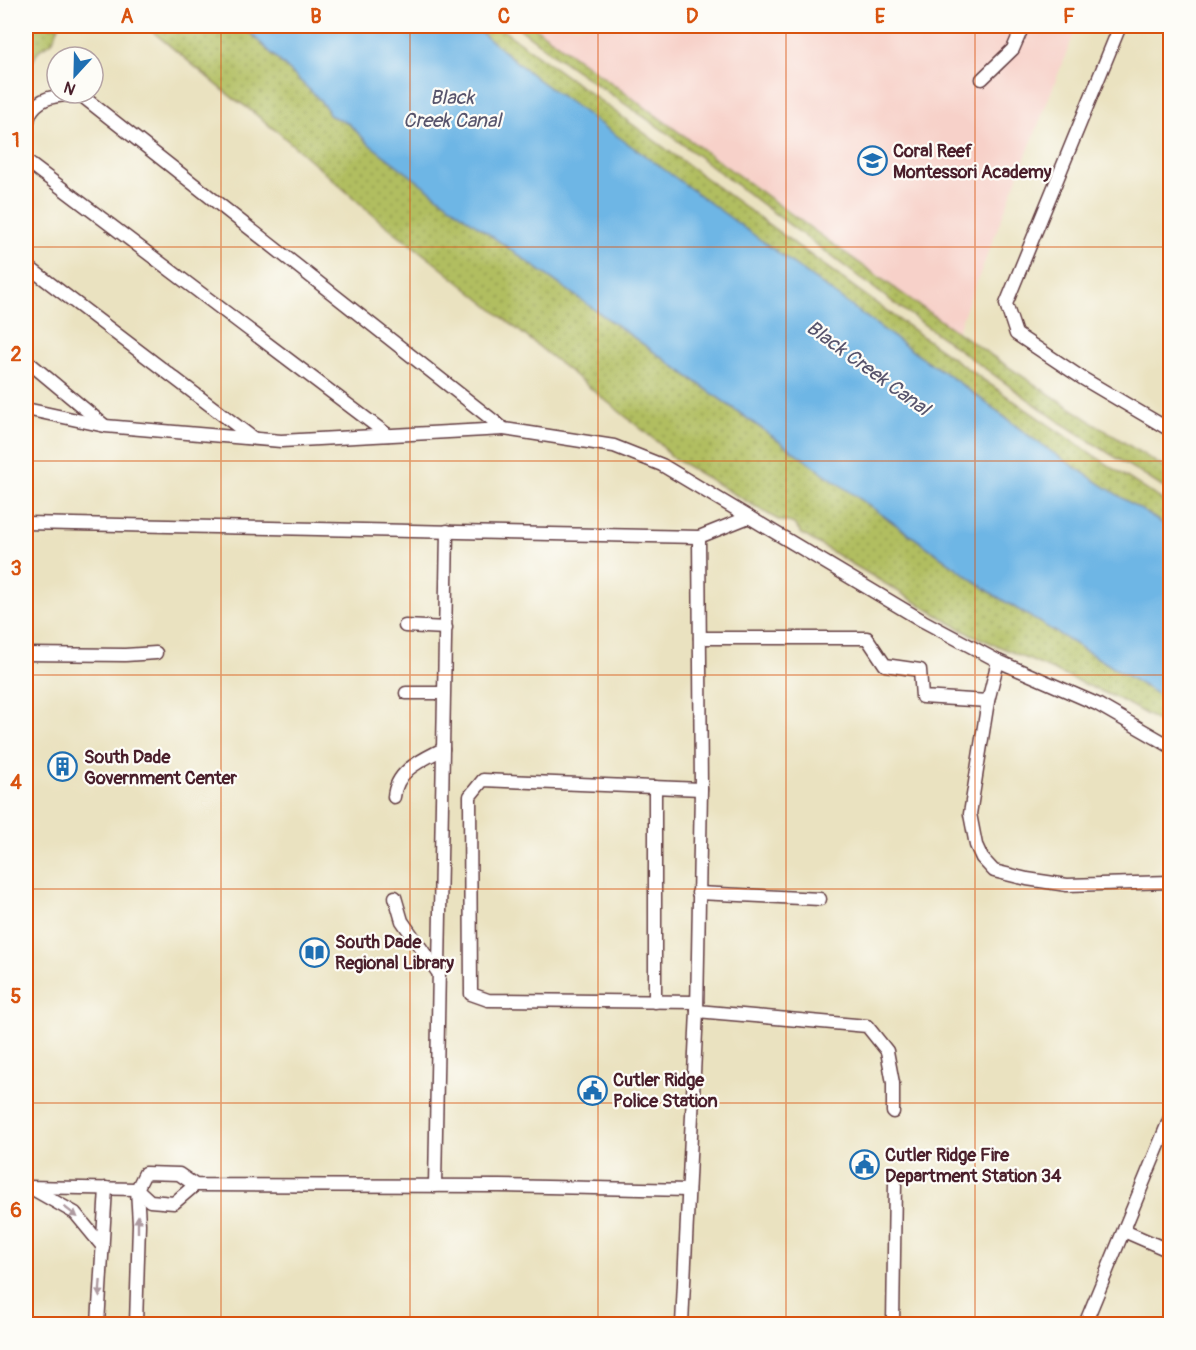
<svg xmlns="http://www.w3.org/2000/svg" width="1196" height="1350" font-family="Pangolin,sans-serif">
  <defs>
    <pattern id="grass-dots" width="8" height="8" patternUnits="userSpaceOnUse" patternTransform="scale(1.5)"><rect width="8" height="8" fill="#b1be60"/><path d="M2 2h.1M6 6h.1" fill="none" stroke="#929a4f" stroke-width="1.8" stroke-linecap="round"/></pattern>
  </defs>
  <rect width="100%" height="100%" fill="#fdfcf7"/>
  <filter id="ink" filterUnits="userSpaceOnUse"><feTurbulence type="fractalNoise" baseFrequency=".0167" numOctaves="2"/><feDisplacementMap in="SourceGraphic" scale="12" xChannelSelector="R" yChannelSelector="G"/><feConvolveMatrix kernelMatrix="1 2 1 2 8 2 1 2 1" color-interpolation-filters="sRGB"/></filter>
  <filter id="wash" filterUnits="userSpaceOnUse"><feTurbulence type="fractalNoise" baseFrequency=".008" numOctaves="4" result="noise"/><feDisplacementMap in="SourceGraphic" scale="24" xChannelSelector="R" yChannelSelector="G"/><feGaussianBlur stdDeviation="1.35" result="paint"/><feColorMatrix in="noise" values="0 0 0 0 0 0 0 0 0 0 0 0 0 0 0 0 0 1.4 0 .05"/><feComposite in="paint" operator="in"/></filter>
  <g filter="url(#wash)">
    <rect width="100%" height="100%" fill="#eae2c0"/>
    <polygon fill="#f7d1c9" points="533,26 1077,26 957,332"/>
    <g fill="url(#grass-dots)" stroke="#7e6e46" stroke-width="1.5">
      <polygon points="26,26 59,26 52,42 39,50 26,73"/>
      <path d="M146,26H243L317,97L327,109L329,115L349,124L369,144L465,217L996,596L1170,702V728L1121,700L966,632L802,534C793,522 795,523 780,521L670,456L661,445L435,263L379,220L278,132C263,122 251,108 234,99Z"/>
      <path d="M473,26H497C721,186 938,357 1170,505V528C1125,500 1080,472 1036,441C999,414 965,384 925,360L537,79Z"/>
      <path d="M516,26H533C743,177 949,336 1170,471V492L1061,423L883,295L670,135L558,58Z"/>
    </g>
    <path fill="#6eb6e5" stroke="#5c6a88" stroke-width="1.5" d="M243,26H473L537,79L658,165L925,360C965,384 999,414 1036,441C1080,472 1125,500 1170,528V702L996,596L465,217L369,144L349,124L329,115L327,109L317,97Z"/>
  </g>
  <g filter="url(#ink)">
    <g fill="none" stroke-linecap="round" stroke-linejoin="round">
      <defs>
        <g id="lane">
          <polyline points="1120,26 1006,304 1016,334 1082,378 1170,430"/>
          <polyline points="982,79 1013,49 1023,26"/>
          <path d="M26,132C27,127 28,119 30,114C39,95 64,94 82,96L504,429L614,446L662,465L923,621L998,661L1097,704L1170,746"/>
          <polyline points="26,161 388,435"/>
          <polyline points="26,265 253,438"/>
          <polyline points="26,360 104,425"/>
          <polyline points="26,409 105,426 281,441 504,429"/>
          <polyline points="26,523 699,537 749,517"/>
          <polyline points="405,626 446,628"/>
          <polyline points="700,638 867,638 885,665 920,670 922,697 988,701"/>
          <polyline points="26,654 125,655 156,653"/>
          <polyline points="998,661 988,701 970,814 976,845 982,858 994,871 1027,879 1067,885 1170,882"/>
          <polyline points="406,693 443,693"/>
          <path d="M394,797C396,770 422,760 443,749"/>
          <polyline points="698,893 820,899"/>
          <polyline points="395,897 402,921 439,974"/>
          <polyline points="655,1002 655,787"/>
          <polyline points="697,1002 488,1000 471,994 470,796 483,780 701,789"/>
          <polyline points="697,1011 867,1026 887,1051 893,1083 893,1112"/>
          <polyline points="435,1186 447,531"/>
          <polyline points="26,1187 137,1189 150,1201 174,1203 195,1185"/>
          <polyline points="31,1188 75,1213 103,1247"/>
          <polyline points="1124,1231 1170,1251"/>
          <polyline points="98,1324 106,1188"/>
          <polyline points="136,1324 139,1224 137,1189 145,1173 179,1174 195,1185 500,1186 688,1190"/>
          <polyline points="682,1324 697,1011 701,789 699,537"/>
          <polyline points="893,1324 895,1183"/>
          <polyline points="1085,1324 1170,1118"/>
        </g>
      </defs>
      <use href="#lane" stroke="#623c41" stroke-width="15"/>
      <use href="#lane" stroke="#fff" stroke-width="12"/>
    </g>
    <defs><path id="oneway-solid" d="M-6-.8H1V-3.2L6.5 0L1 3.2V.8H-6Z" transform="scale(1.5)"/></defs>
    <g fill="#ae9aa0">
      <use href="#oneway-solid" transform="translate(71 1212) rotate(38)"/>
      <use href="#oneway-solid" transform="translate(138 1224) rotate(-90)"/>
      <use href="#oneway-solid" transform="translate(100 1289) rotate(94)"/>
    </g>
  </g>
  <path fill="none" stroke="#d8530f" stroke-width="1.5" stroke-opacity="0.55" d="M221,26V1324M410,26V1324M598,26V1324M786,26V1324M975,26V1324M26,247H1170M26,461H1170M26,675H1170M26,889H1170M26,1103H1170"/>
  <defs>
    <symbol id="school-ring" viewBox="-11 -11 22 22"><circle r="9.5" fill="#fdfcf7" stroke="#1f6fb2" stroke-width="1.5"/><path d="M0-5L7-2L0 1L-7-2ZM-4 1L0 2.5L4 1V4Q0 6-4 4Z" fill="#1f6fb2"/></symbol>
    <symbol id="building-ring" viewBox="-11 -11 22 22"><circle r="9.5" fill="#fdfcf7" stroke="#1f6fb2" stroke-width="1.5"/><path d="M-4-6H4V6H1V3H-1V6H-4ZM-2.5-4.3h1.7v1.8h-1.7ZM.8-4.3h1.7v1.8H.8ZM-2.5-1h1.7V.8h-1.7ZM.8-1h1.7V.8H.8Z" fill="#1f6fb2"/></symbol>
    <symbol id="library-ring" viewBox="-11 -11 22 22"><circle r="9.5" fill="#fdfcf7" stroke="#1f6fb2" stroke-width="1.5"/><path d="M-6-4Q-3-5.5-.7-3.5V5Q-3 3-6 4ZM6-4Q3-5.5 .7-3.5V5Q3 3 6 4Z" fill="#1f6fb2"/></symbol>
    <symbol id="civic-ring" viewBox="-11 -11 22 22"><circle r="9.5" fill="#fdfcf7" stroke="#1f6fb2" stroke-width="1.5"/><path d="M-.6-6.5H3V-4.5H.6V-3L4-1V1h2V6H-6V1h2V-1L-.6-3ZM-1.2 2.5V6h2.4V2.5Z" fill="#1f6fb2"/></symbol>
  </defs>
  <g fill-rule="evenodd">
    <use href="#school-ring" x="856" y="144" width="33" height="33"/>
    <use href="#building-ring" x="46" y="750" width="33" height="33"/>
    <use href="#library-ring" x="298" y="936" width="33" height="33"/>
    <use href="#civic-ring" x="576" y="1074" width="33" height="33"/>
    <use href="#civic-ring" x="848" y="1148" width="33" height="33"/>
  </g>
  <g text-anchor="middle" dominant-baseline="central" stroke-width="4.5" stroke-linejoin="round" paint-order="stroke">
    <g font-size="18" font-weight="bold" fill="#4a1f2b" stroke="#fdfcf7" text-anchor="start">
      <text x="893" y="151">Coral Reef<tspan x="893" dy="21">Montessori Academy</tspan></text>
      <text x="84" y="757">South Dade<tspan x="84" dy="21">Government Center</tspan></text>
      <text x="335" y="942">South Dade<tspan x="335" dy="21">Regional Library</tspan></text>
      <text x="613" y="1080">Cutler Ridge<tspan x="613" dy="21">Police Station</tspan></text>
      <text x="885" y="1155">Cutler Ridge Fire<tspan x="885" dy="21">Department Station 34</tspan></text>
    </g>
    <g font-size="20" font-style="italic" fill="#57546c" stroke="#fdfcf7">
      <text x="452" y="97">Black<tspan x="452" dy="23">Creek Canal</tspan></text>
      <text transform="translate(868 368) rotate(36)">Black Creek Canal</text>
    </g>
  </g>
  <rect width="1196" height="1350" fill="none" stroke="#fdfcf7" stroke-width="66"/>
  <g transform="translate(75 75) rotate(202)"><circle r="28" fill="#fdfcf7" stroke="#b5a4a5" stroke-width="1.5"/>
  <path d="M0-4.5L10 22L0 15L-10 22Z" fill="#1f6fb2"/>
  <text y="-9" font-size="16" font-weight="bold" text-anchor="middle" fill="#4a1f2b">N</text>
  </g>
  <rect x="33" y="33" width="1130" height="1284" fill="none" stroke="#d8530f" stroke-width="2"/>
  <g font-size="20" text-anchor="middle" font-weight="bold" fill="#d8530f">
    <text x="127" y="23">A</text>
    <text x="316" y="23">B</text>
    <text x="504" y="23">C</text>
    <text x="692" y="23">D</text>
    <text x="880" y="23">E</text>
    <text x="1069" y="23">F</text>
    <text x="16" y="147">1</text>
    <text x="16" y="361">2</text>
    <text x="16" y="575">3</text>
    <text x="16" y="789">4</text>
    <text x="16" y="1003">5</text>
    <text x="16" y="1217">6</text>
  </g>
</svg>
